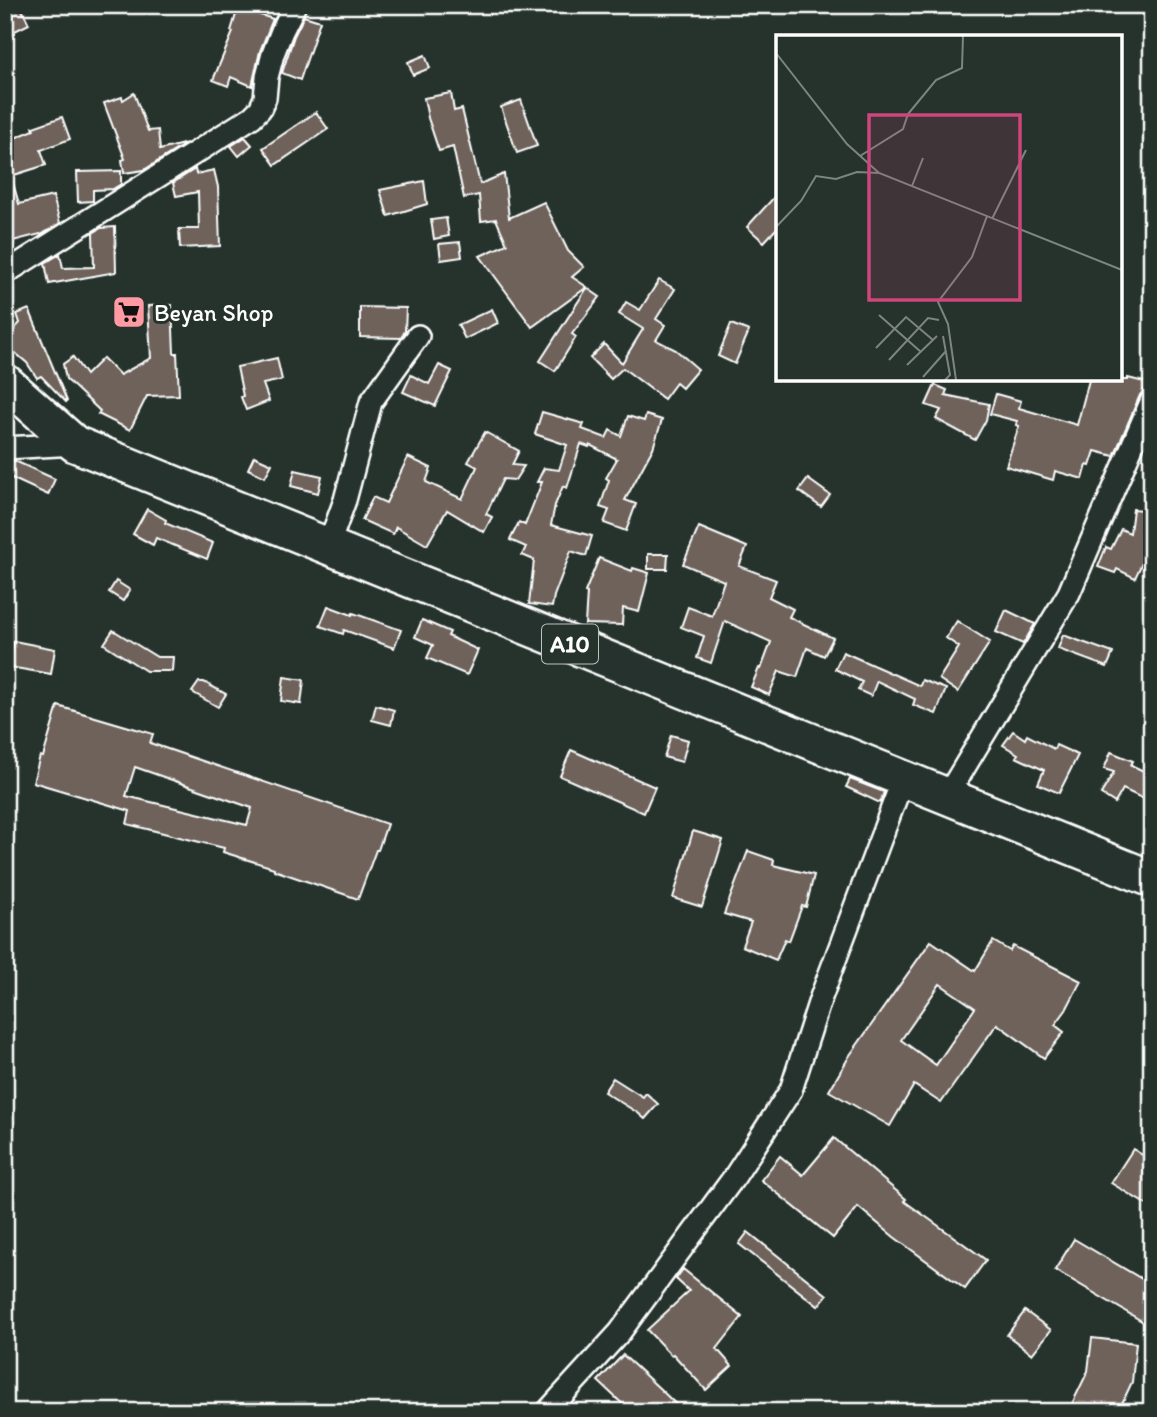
<svg xmlns="http://www.w3.org/2000/svg" width="1157" height="1417" font-family="Itim,sans-serif">
  <rect width="100%" height="100%" fill="#26332d"/>
  <filter id="ink" filterUnits="userSpaceOnUse"><feTurbulence type="fractalNoise" baseFrequency=".0143" numOctaves="2"/><feDisplacementMap in="SourceGraphic" scale="14" xChannelSelector="R" yChannelSelector="G"/><feConvolveMatrix kernelMatrix="1 2 1 2 8 2 1 2 1" color-interpolation-filters="sRGB"/></filter>
  <g filter="url(#ink)">
    <g fill="#6e625a" stroke="#fff" stroke-width="2" fill-rule="evenodd">
      <polygon points="5,5 20,5 29,24 11,33 5,21"/>
      <polygon points="238,8 273,19 260,51 252,86 231,77 228,86 213,80 233,32 231,31"/>
      <polygon points="304,16 320,21 300,80 282,73 294,36"/>
      <polygon points="425,55 430,68 413,75 408,62"/>
      <polygon points="134,93 148,131 158,130 160,150 187,143 144,170 124,173 122,160 125,159 104,103 122,97 123,100"/>
      <polygon points="451,93 454,111 462,109 480,184 504,174 509,218 544,202 568,251 584,267 572,277 587,287 532,327 480,256 507,244 496,219 481,221 479,195 464,198 453,147 439,151 428,118 424,98"/>
      <polygon points="521,100 537,146 517,153 501,107"/>
      <polygon points="316,112 328,129 275,165 263,148"/>
      <polygon points="62,117 70,139 41,150 46,165 11,176 19,204 53,196 60,223 41,235 40,234 5,243 5,142 34,130 33,127"/>
      <polygon points="245,137 252,145 239,156 231,146"/>
      <polygon points="195,169 196,174 214,170 218,187 220,246 180,248 179,229 199,229 198,192 176,196 173,183"/>
      <polygon points="121,171 121,184 113,189 93,190 93,201 78,202 77,172"/>
      <polygon points="424,181 427,204 388,216 380,190"/>
      <polygon points="777,194 777,228 764,242 747,227"/>
      <polygon points="446,218 449,236 434,239 431,220"/>
      <polygon points="115,227 116,272 49,284 45,263 60,254 63,268 94,267 93,233 101,228"/>
      <polygon points="460,242 462,257 441,260 439,244"/>
      <polygon points="659,280 675,289 656,319 665,325 656,340 676,350 698,369 682,388 676,383 664,399 623,368 611,379 590,358 604,344 622,363 643,329 619,314 626,302 640,310"/>
      <polygon points="587,288 600,297 572,334 576,337 555,371 540,361"/>
      <polygon points="172,305 174,353 177,353 179,395 147,396 130,430 98,414 100,411 66,379 63,364 73,357 86,375 103,358 120,375 151,358 148,306"/>
      <polygon points="360,307 406,308 405,331 401,338 360,337"/>
      <polygon points="29,309 67,401 66,402 41,376 37,378 27,363 5,344 5,339 20,323 17,314"/>
      <polygon points="492,309 498,323 465,339 458,325"/>
      <polygon points="731,324 749,331 735,364 718,356"/>
      <polygon points="277,358 282,380 263,384 269,401 246,410 241,397 243,396 237,367"/>
      <polygon points="439,365 452,371 435,406 403,392 411,375 429,384"/>
      <polygon points="1128,378 1152,384 1152,387 1145,389 1140,395 1114,456 1095,451 1090,466 1087,465 1083,479 1055,471 1053,480 1006,466 1019,426 1016,425 1017,421 990,414 996,394 1021,401 1019,408 1077,425 1089,380 1128,380"/>
      <polygon points="935,385 947,390 945,395 989,404 986,420 975,440 936,419 941,410 926,405"/>
      <polygon points="542,412 584,424 582,429 606,438 610,430 621,436 628,416 644,421 646,415 662,420 653,448 625,500 636,504 626,531 604,523 609,510 600,507 609,480 606,478 617,459 590,445 589,447 581,444 567,488 563,486 555,505 551,525 592,536 586,556 571,551 554,596 552,607 529,604 534,560 522,555 526,547 510,540 519,522 525,525 542,482 537,482 544,468 559,470 567,445 535,434"/>
      <polygon points="485,432 519,451 512,465 524,466 515,480 503,479 486,514 492,517 484,532 447,510 427,545 396,527 393,534 362,520 373,497 386,503 408,457 431,468 426,482 462,499 477,467 468,462"/>
      <polygon points="254,456 272,464 265,477 248,469"/>
      <polygon points="5,461 15,461 55,479 48,495 5,475"/>
      <polygon points="295,470 322,476 318,493 291,486"/>
      <polygon points="808,479 830,495 821,507 799,491"/>
      <polygon points="147,509 166,520 165,523 213,543 207,559 156,538 153,545 133,534"/>
      <polygon points="1133,509 1152,511 1152,542 1135,578 1117,569 1115,573 1098,567 1106,547 1111,549 1121,529 1130,533"/>
      <polygon points="699,527 747,547 739,566 776,580 769,597 793,609 789,617 833,638 824,656 807,648 797,677 779,671 769,695 751,687 759,668 761,669 771,642 725,621 711,663 697,658 704,636 681,627 688,607 712,616 724,581 683,564"/>
      <polygon points="648,554 668,554 667,569 648,569"/>
      <polygon points="599,558 632,571 633,568 649,573 639,612 623,608 622,625 585,624 587,593 585,592"/>
      <polygon points="116,581 130,590 123,601 109,592"/>
      <polygon points="328,606 352,615 353,613 401,630 394,648 344,630 343,634 320,626"/>
      <polygon points="1006,610 1035,624 1023,644 996,632"/>
      <polygon points="422,620 450,632 448,636 478,650 467,675 427,658 433,645 415,637"/>
      <polygon points="957,621 990,642 958,692 939,679 959,647 946,638"/>
      <polygon points="113,630 157,657 173,657 172,671 146,671 104,644"/>
      <polygon points="1063,635 1113,653 1107,667 1058,649"/>
      <polygon points="14,641 55,649 51,674 9,667"/>
      <polygon points="843,652 920,686 922,680 946,689 936,714 913,705 915,699 877,681 871,696 858,690 862,682 835,669"/>
      <polygon points="284,677 304,680 301,704 281,701"/>
      <polygon points="199,682 204,682 226,694 218,707 192,692"/>
      <polygon points="376,705 394,710 391,725 372,720"/>
      <path d="M58,706L153,734L150,743L387,824L378,850H376L358,899L274,870V868L223,852L224,848L127,824L130,811L33,782L40,756L43,757ZM135,767L252,808L247,825L126,796Z"/>
      <polygon points="1013,731 1025,739 1027,735 1054,749 1056,745 1078,755 1059,793 1038,784 1044,770 1016,757 1018,754 1003,745"/>
      <polygon points="671,735 688,740 682,762 664,757"/>
      <polygon points="571,750 655,787 644,813 560,776"/>
      <polygon points="1111,752 1133,761 1131,765 1152,775 1152,803 1123,789 1115,803 1101,794 1114,772 1104,769"/>
      <polygon points="850,779 884,792 880,803 846,787"/>
      <polygon points="693,831 723,840 702,907 673,898"/>
      <polygon points="748,851 774,860 773,865 814,875 806,907 802,906 789,941 785,939 776,960 742,946 751,922 724,914"/>
      <path d="M931,941L975,971L993,941L1010,951L1013,946L1081,981L1066,1010L1055,1025L1064,1032L1044,1058L997,1024L941,1103L914,1085L890,1126L829,1091L850,1055ZM940,984L975,1008L936,1065L901,1040Z"/>
      <polygon points="613,1078 643,1097 646,1093 658,1104 645,1119 638,1113 604,1092"/>
      <polygon points="834,1138 906,1199 904,1201 986,1260 965,1289 894,1237 858,1207 833,1238 761,1180 780,1156 803,1175"/>
      <polygon points="1133,1149 1152,1161 1152,1208 1111,1183"/>
      <polygon points="748,1232 827,1295 818,1306 739,1244"/>
      <polygon points="1074,1239 1152,1285 1152,1327 1055,1270"/>
      <polygon points="683,1269 742,1317 717,1349 732,1366 706,1390 673,1354 671,1355 647,1330 689,1291 676,1279"/>
      <polygon points="1025,1311 1051,1330 1032,1354 1007,1335"/>
      <polygon points="1092,1338 1136,1343 1132,1382 1118,1412 1068,1412 1088,1371"/>
      <polygon points="623,1355 659,1388 684,1412 631,1412 598,1381"/>
    </g>
    <g fill="none" stroke-linecap="round" stroke-linejoin="round">
      <defs>
        <g id="minor">
          <polyline points="5,273 252,117 260,109 265,98 267,77 273,54 282,31 295,5"/>
          <polyline points="5,448 75,444"/>
          <polyline points="328,547 345,500 371,402 418,336"/>
          <polyline points="947,796 1069,593 1152,400"/>
          <polyline points="547,1412 620,1332 735,1176 791,1090 820,1000 903,779"/>
        </g>
        <polyline id="trunk" points="5,382 75,444 1152,879"/>
      </defs>
      <use href="#minor" stroke="#fff" stroke-width="26"/>
      <use href="#trunk" stroke="#fff" stroke-width="40"/>
      <use href="#minor" stroke="#26332d" stroke-width="21"/>
      <use href="#trunk" stroke="#26332d" stroke-width="35"/>
    </g>
  </g>
  <defs>
    <symbol id="supermarket-square" viewBox="-11 -11 22 22"><rect x="-9" y="-9" width="18" height="18" rx="4" fill="#ff9aa2" stroke="#26332d"/><path d="M-6-5.5h2.5l.6 2H6L4.5 2H-2.5L-4.4-4H-6ZM-1.5 3.2a1.3 1.3 0 1 0 .1 0ZM3 3.2a1.3 1.3 0 1 0 .1 0Z" fill="#111"/></symbol>
  </defs>
  <g fill-rule="evenodd">
    <use href="#supermarket-square" x="110" y="293" width="38" height="38"/>
  </g>
  <g text-anchor="middle" dominant-baseline="central" stroke-width="6" stroke-linejoin="round" paint-order="stroke">
    <rect fill="#26332d" stroke="#bec2c0" stroke-width="2" x="542" y="624.5" width="56" height="39" rx="5"/>
    <g font-size="23" font-weight="bold" fill="#fff">
      <text x="570" y="644">A10</text>
    </g>
    <g font-size="24" fill="#fff" stroke="#26332d" text-anchor="start">
      <text x="154" y="312">Beyan Shop</text>
    </g>
  </g>
  <g transform="translate(776 35)">
    <rect width="346" height="346" fill="#26332d"/>
    <path fill="none" stroke="#7d8581" stroke-width="2" d="M0,18L71,109L103,138L346,235M84,121L127,94L132,79L160,45L186,33L187,1M136,151L147,123M216,184L250,115M0,192L25,166L40,141L60,144L81,137L103,138M103,280L145,317M167,301L174,340L169,345M100,313L130,282L157,305M113,325L152,283L163,285M131,330L161,301M147,342L170,316M180,345L172,289L162,267L196,222L211,181"/>
    <path fill="#ce467c" fill-opacity="0.15" stroke="#ce467c" stroke-width="3.5" d="M93,80H244V265H93Z"/>
    <rect width="346" height="346" fill="none" stroke="#fff" stroke-width="3.5"/>
  </g>
  <rect width="1157" height="1417" fill="none" stroke="#26332d" stroke-width="28"/>
  <rect x="14" y="14" width="1129" height="1389" fill="none" stroke="#fff" stroke-width="2.5" filter="url(#ink)"/>
</svg>
